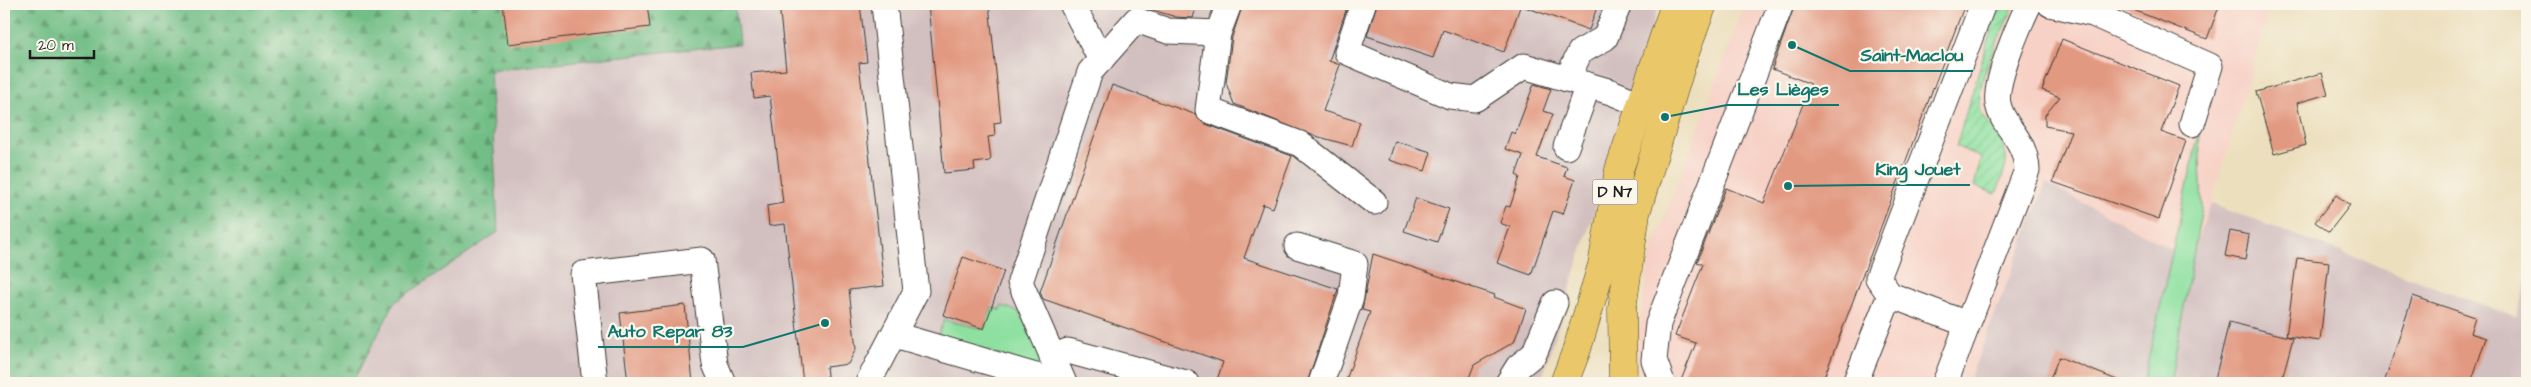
<svg xmlns="http://www.w3.org/2000/svg" width="2531" height="387" font-family="'Architects Daughter',sans-serif">
  <defs>
    <pattern id="forest-firs" width="22" height="20" patternUnits="userSpaceOnUse" patternTransform="scale(1.25)"><rect width="22" height="20" fill="#72be86"/><path d="M5 1l3.5 6h-7zM16 11l3.5 6h-7z" fill="#5d9a6d"/></pattern>
    <pattern id="garden-furrows" width="10" height="10" patternUnits="userSpaceOnUse" patternTransform="scale(1.25)"><rect width="10" height="10" fill="#8de0a0"/><path d="M-1 1l2-2M0 10L10 0M9 11l2-2" fill="none" stroke="#79c089"/></pattern>
  </defs>
  <rect width="100%" height="100%" fill="#fbf7ec"/>
  <filter id="ink" filterUnits="userSpaceOnUse"><feTurbulence type="fractalNoise" baseFrequency=".02" numOctaves="2"/><feDisplacementMap in="SourceGraphic" scale="10" xChannelSelector="R" yChannelSelector="G"/><feConvolveMatrix kernelMatrix="1 2 1 2 8 2 1 2 1" color-interpolation-filters="sRGB"/></filter>
  <filter id="wash" filterUnits="userSpaceOnUse"><feTurbulence type="fractalNoise" baseFrequency=".0096" numOctaves="4" result="noise"/><feDisplacementMap in="SourceGraphic" scale="20" xChannelSelector="R" yChannelSelector="G"/><feGaussianBlur stdDeviation="1.12" result="paint"/><feColorMatrix in="noise" values="0 0 0 0 0 0 0 0 0 0 0 0 0 0 0 0 0 1.4 0 .05"/><feComposite in="paint" operator="in"/></filter>
  <g filter="url(#wash)">
    <rect width="100%" height="100%" fill="#ecdfbd"/>
    <polygon fill="#f7d1c6" points="1745,4 2271,4 2211,204 2190,260 2046,183 1968,383 1640,383 1636,351 1649,259"/>
    <g fill="#d2bfbf">
      <polygon points="735,4 1659,4 1542,378 1538,383 352,383 395,302 498,232 490,70 738,44"/>
      <polygon points="2046,183 2190,259 2211,204 2516,317 2527,280 2527,383 1968,383"/>
    </g>
    <g fill="#8de0a0" stroke="#547e5e">
      <polygon points="2199,133 2202,207 2170,383 2143,383"/>
      <polygon points="1002,306 1019,312 1048,365 1045,370 938,335 944,320 984,329 992,307 1000,310"/>
    </g>
    <polygon fill="url(#forest-firs)" stroke="#476d51" points="4,4 735,4 739,44 490,70 498,232 395,302 352,383 4,383"/>
    <path fill="url(#garden-furrows)" stroke="#547e5e" d="M1999,4H2005L2013,8C2001,35 1974,81 1981,111C1982,116 1989,122 1992,127C2013,157 2008,161 1996,194L1974,186L1981,158L1956,146Z"/>
    <g id="blocks">
      <g fill="#e29981">
        <polygon points="503,4 647,4 650,27 508,44"/>
        <polygon points="779,4 860,4 867,62 859,63 884,286 849,290 856,349 848,364 826,367 828,383 803,383 785,224 769,226 767,206 783,203 770,96 754,98 751,73 786,70"/>
        <polygon points="928,4 989,4 1001,122 994,123 995,136 988,137 991,159 989,161 974,163 975,170 944,173"/>
        <polygon points="1147,4 1197,4 1193,18 1176,17 1146,8"/>
        <polygon points="1243,4 1348,4 1329,61 1340,65 1323,111 1360,122 1352,146 1312,135 1234,104 1226,83 1232,37"/>
        <polygon points="1377,4 1521,4 1504,52 1443,30 1433,58 1367,36"/>
        <polygon points="1523,4 1598,4 1589,30 1522,6"/>
        <polygon points="1795,4 1965,4 1822,383 1680,383 1696,343 1675,336 1703,264 1697,262 1726,188 1764,203 1811,84 1772,69"/>
        <polygon points="2118,4 2220,4 2207,39"/>
        <polygon points="2062,39 2179,86 2161,132 2186,141 2159,219 2053,182 2071,131 2045,126 2045,115 2060,97 2042,90"/>
        <polygon points="2322,73 2328,94 2297,103 2306,145 2274,154 2256,92"/>
        <polygon points="1534,84 1551,89 1543,111 1553,114 1537,157 1567,167 1564,176 1575,180 1563,214 1553,211 1531,275 1497,263 1510,227 1500,223 1506,206 1510,207 1520,177 1516,175 1523,155 1505,149 1511,132 1515,134"/>
        <polygon points="1112,85 1194,114 1203,123 1292,156 1273,208 1263,204 1244,258 1338,289 1307,383 1216,383 1223,362 1043,299 1040,292"/>
        <polygon points="1395,141 1431,152 1425,171 1389,160"/>
        <polygon points="2336,195 2350,205 2329,232 2315,222"/>
        <polygon points="1416,198 1449,209 1437,242 1404,231"/>
        <polygon points="2230,231 2249,235 2245,260 2225,256"/>
        <polygon points="1373,254 1495,295 1494,297 1526,309 1514,342 1474,365 1467,383 1345,383 1370,312 1362,310"/>
        <polygon points="963,257 1004,271 984,329 943,315"/>
        <polygon points="2297,258 2329,262 2320,341 2286,336"/>
        <polygon points="2413,296 2475,317 2470,333 2486,338 2471,383 2384,383"/>
        <polygon points="685,305 693,383 628,383 620,313"/>
        <polygon points="2229,322 2293,338 2281,383 2214,383"/>
        <polygon points="2059,357 2122,382 2122,383 2048,383"/>
      </g>
    </g>
  </g>
  <g filter="url(#ink)">
    <use href="#blocks" fill-opacity="0" stroke="#3b3934" stroke-width="1"/>
    <g fill="none" stroke-linecap="round" stroke-linejoin="round">
      <defs>
        <g id="minor">
          <polyline points="1072,4 1101,60"/>
          <polyline points="1363,4 1347,52 1450,96 1475,99 1524,66 1611,92 1640,104"/>
          <polyline points="2050,4 2093,14 2210,66 2192,124"/>
          <polyline points="1218,33 1208,110 1300,144 1374,202"/>
          <polyline points="1567,79 1580,52 1605,38 1619,4"/>
          <polyline points="1566,147 1588,85"/>
          <polyline points="1297,246 1355,264 1351,297 1321,383"/>
          <polyline points="1890,295 1878,278 1983,4"/>
          <polyline points="895,335 1060,383"/>
          <polyline points="1052,357 1068,351 1186,383"/>
          <polyline points="1662,382 1654,360 1658,324 1781,4"/>
          <polyline points="595,383 583,274 702,260 715,364 723,383"/>
          <polyline points="868,383 916,291 884,4"/>
          <polyline points="1064,383 1020,282 1090,72 1136,20 1168,31 1218,33 1229,4"/>
          <polyline points="1508,383 1518,367 1534,354 1555,303"/>
          <polyline points="1855,383 1890,295 1967,324"/>
          <path d="M1945,383L2027,170C2025,136 2003,129 1998,104C1994,82 2019,25 2029,4"/>
        </g>
        <g id="major">
          <polyline points="1564,383 1577,349 1602,265 1619,170 1675,4"/>
          <polyline points="1623,383 1622,309 1636,213 1685,53 1703,4"/>
        </g>
      </defs>
      <use href="#minor" stroke="#3b3934" stroke-width="27"/>
      <use href="#major" stroke="#3b3934" stroke-width="29"/>
      <use href="#minor" stroke="#fff" stroke-width="25"/>
      <use href="#major" stroke="#eac769" stroke-width="28"/>
    </g>
  </g>
  <g text-anchor="middle" dominant-baseline="central" stroke-width="4.5" stroke-linejoin="round" paint-order="stroke">
    <rect fill="#fbf7ec" stroke="#5f5e5a" stroke-width="1" x="1592.5" y="179.5" width="45" height="25" rx="4"/>
    <g font-size="15" font-weight="bold" fill="#1c1c1c">
      <text x="1615" y="192">D N7</text>
    </g>
  </g>
  <path fill="none" stroke="#0f766e" stroke-width="2" d="M1792 45L1850 71H1973M1665 117L1727 105H1839M1788 186L1865 185H1970M825 323L743 347H598"/>
  <g fill="#0f766e" stroke="#fbf7ec" stroke-width="2">
    <circle cx="1792" cy="45" r="5"/>
    <circle cx="1665" cy="117" r="5"/>
    <circle cx="1788" cy="186" r="5"/>
    <circle cx="825" cy="323" r="5"/>
  </g>
  <g font-size="18" text-anchor="middle" font-weight="bold" fill="#0f766e" stroke="#fbf7ec" stroke-width="4.5" stroke-linejoin="round" paint-order="stroke">
    <text x="1912" y="61">Saint-Maclou</text>
    <text x="1783" y="95">Les Lièges</text>
    <text x="1918" y="175">King Jouet</text>
    <text x="670" y="337">Auto Repar 83</text>
  </g>
  <rect width="2531" height="387" fill="none" stroke="#fbf7ec" stroke-width="20"/>
  <path d="M30 50v8h64v-8" fill="none" stroke="#1c1c1c" stroke-width="2.5"/>
  <text x="38" y="50" font-size="15" fill="#1c1c1c" stroke="#fbf7ec" stroke-width="4" paint-order="stroke">20 m</text>
</svg>
